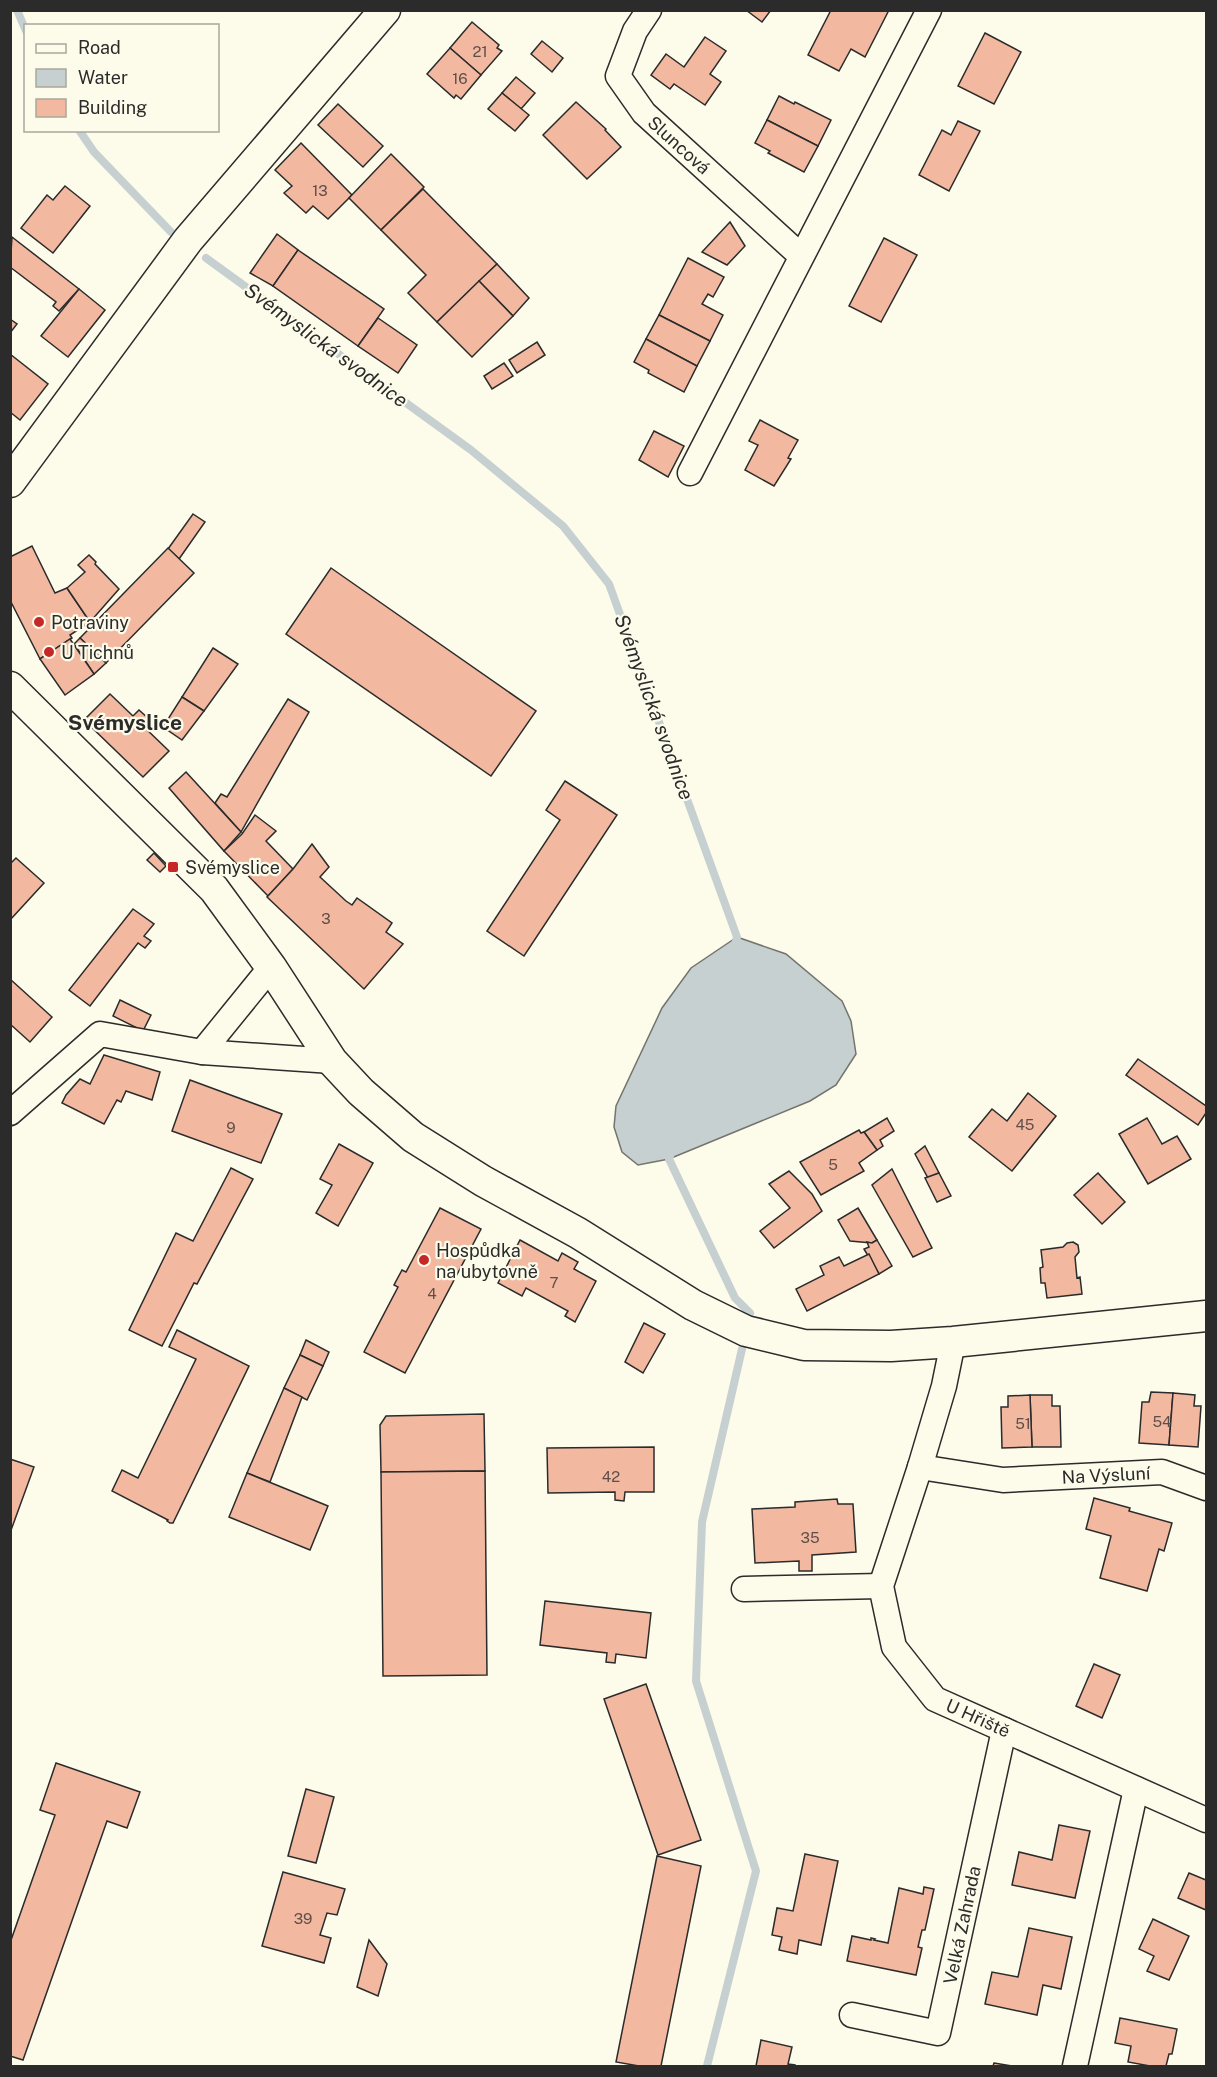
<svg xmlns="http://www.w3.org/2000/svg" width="1217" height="2077" font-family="'Public Sans',sans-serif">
  <rect width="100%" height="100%" fill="#fdfbea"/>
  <polygon fill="#c7d0d0" stroke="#74746e" stroke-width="1.5" points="737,937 786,954 842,1001 851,1021 856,1054 836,1085 810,1101 669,1159 638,1165 622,1152 614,1127 616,1106 662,1008 691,968"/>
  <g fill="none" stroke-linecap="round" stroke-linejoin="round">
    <g stroke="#c7d0d0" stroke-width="8">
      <polyline points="17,10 26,31"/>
      <polyline points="79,130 94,152 171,232"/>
      <polyline points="206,258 471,450 563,526 609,584 737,937 735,945"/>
      <polyline points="672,1150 669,1159 735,1298 750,1313"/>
      <polyline points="707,2066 756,1871 696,1681 702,1522 742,1349"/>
    </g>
  </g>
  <g fill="#f2b8a0" stroke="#2b2b2b" stroke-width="1.5">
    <polygon points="746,10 771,10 762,22"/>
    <polygon points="831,10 889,10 865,57 851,49 839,71 808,55"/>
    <polygon points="472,22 499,45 497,48 502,51 481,75 450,48"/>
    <polygon points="985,33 1021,52 994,104 958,86"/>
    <polygon points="705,37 726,51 710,74 721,82 705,105 674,84 670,89 651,75 666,54 684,67"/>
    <polygon points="542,41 563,58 552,72 531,54"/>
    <polygon points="450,48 481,75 461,99 456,95 454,98 427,74"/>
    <polygon points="516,77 535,93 521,109 502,93"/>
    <polygon points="502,93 529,115 515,131 488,109"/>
    <polygon points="779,96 794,104 795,102 831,120 818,146 767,120"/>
    <polygon points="576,102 606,129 605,130 621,147 587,179 543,135"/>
    <polygon points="338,104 383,146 363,167 318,125"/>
    <polygon points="767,120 818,146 804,172 768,153 770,151 755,143"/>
    <polygon points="958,121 980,131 949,191 919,175 942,130 951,135"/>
    <polygon points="301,143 352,195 328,219 313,206 306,213 284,193 292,186 275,170"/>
    <polygon points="391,154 424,187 381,230 349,198"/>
    <polygon points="65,186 90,206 53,253 21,228 47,195 53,200"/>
    <polygon points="423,189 497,264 437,322 408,293 426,275 381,230"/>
    <polygon points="730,222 745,246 727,265 702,252"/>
    <polygon points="277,234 298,250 273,286 250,273"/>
    <polygon points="12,237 79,289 59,311 53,306 56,302 10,267"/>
    <polygon points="884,238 917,255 881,322 849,306"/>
    <polygon points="298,250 384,309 358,346 273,286"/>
    <polygon points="688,258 724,277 713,297 708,294 702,304 723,315 710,341 659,315"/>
    <polygon points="497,264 529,298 513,316 479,281"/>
    <polygon points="479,281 513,316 472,357 437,322"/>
    <polygon points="79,289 105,310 68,357 41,336"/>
    <polygon points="659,315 710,341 697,366 646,339"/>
    <polygon points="378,318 417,345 398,373 358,346"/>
    <polygon points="10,319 17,324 10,333"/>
    <polygon points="646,339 697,366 684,392 648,373 649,370 634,362"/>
    <polygon points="537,342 545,355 517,373 509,360"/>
    <polygon points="10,354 48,384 20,420 10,412"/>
    <polygon points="504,363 513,376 492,389 484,376"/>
    <polygon points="760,420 798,440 788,458 791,459 774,486 745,470 758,445 749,441"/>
    <polygon points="654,431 684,446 668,477 639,460"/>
    <polygon points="193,514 205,522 179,559 168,549"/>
    <polygon points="32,546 55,593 67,588 90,622 70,635 72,638 40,659 10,600 10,557"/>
    <polygon points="168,548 194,573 106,663 80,638"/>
    <polygon points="89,555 96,562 95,564 119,589 90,622 67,588 85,572 78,565"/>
    <polygon points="331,568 536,711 491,776 286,634"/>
    <polygon points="80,638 106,663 94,674 74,644"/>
    <polygon points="70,639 94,674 65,695 40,659"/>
    <polygon points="213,648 238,664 204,711 182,697"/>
    <polygon points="110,694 133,716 139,710 149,719 142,725 169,751 143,777 84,720"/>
    <polygon points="182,697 204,711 182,740 163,727"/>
    <polygon points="288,699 309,712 241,832 215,803 221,794 227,797"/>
    <polygon points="186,772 241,832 224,851 169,788"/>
    <polygon points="565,781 617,815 524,956 487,931 560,820 546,810"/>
    <polygon points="255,815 276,831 266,841 293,869 268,896 224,851 242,834"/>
    <polygon points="312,844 329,867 320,877 346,901 352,905 357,898 392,923 386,932 403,944 364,989 267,897 293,869"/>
    <polygon points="154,853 166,866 160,872 147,860"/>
    <polygon points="16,858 44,883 10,920 10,864"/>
    <polygon points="133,909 154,924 144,936 151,941 145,948 138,943 90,1006 69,990"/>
    <polygon points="10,979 52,1017 30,1042 10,1024"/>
    <polygon points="120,1000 151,1015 143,1031 113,1016"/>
    <polygon points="104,1055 160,1072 152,1100 126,1091 121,1102 117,1100 104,1124 62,1103 66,1095 80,1079 90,1084"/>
    <polygon points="1138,1059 1206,1106 1206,1113 1198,1125 1126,1075"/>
    <polygon points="190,1080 282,1114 261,1163 172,1131"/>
    <polygon points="1028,1093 1056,1116 1012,1171 969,1137 992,1109 1007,1121"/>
    <polygon points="887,1118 894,1131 880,1140 883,1146 877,1150 864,1132"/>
    <polygon points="1147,1118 1162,1144 1177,1136 1191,1159 1148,1184 1119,1134"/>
    <polygon points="859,1130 861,1133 864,1132 877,1150 859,1163 864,1171 821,1195 800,1162"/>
    <polygon points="339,1144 373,1163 338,1226 316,1213 332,1185 320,1179"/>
    <polygon points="925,1146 939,1173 928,1178 915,1154"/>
    <polygon points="231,1168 253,1179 197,1284 194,1283 162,1346 129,1330 176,1233 193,1241"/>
    <polygon points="892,1169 932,1248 913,1257 872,1185"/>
    <polygon points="789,1171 812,1194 822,1211 774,1248 760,1231 790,1208 769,1184"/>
    <polygon points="939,1173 951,1196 937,1202 925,1178"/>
    <polygon points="1098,1173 1125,1202 1102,1224 1074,1195"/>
    <polygon points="440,1208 481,1229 405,1373 364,1352 398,1287 394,1285 402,1270 406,1272"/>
    <polygon points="858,1208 877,1240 872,1243 850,1241 838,1220"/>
    <polygon points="520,1240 558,1261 562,1253 578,1262 574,1269 596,1281 575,1322 565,1316 568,1311 526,1288 522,1296 498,1283"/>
    <polygon points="877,1240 892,1266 879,1274 864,1249 869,1247 867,1242 872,1243"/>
    <polygon points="1073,1242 1078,1245 1079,1252 1075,1257 1077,1278 1080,1277 1082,1294 1047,1298 1045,1283 1041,1283 1040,1268 1043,1267 1041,1250 1063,1247 1067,1243"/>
    <polygon points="869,1254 879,1274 807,1311 796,1289 824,1275 820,1266 839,1257 844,1266"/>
    <polygon points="644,1323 665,1334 643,1373 625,1362"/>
    <polygon points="177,1330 249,1366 173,1523 170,1523 167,1521 168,1520 112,1491 122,1470 138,1478 196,1359 169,1347"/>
    <polygon points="306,1340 329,1352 323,1366 300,1355"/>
    <polygon points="300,1355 323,1366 307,1400 284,1388"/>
    <polygon points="284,1388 302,1397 270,1482 247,1473"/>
    <polygon points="1151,1392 1173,1393 1169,1445 1139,1443 1142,1402 1149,1402"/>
    <polygon points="1173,1393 1195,1395 1194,1406 1201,1406 1198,1447 1169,1445"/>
    <polygon points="1030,1395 1052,1395 1052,1406 1060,1406 1061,1447 1032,1447"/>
    <polygon points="1030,1395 1032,1447 1002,1448 1001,1407 1008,1407 1008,1396"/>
    <polygon points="484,1414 485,1471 381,1472 380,1425 386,1416"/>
    <polygon points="654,1447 654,1492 625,1492 624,1501 615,1500 615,1492 548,1493 547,1448"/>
    <polygon points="10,1459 34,1467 10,1533"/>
    <polygon points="485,1471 487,1675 383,1676 381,1472"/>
    <polygon points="247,1473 328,1506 310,1550 229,1517"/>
    <polygon points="1094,1498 1130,1508 1129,1511 1172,1523 1164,1551 1159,1549 1147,1591 1100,1578 1111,1536 1086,1529"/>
    <polygon points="837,1499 838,1504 853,1504 856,1552 812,1555 812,1571 799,1571 799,1561 755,1563 752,1509 795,1507 795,1502"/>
    <polygon points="545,1601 651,1613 646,1658 616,1654 615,1663 606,1662 607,1653 540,1645"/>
    <polygon points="1094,1664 1120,1675 1102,1718 1076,1706"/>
    <polygon points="646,1684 701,1840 658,1855 604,1699"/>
    <polygon points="56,1763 140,1792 127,1828 107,1821 23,2060 10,2056 10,1943 55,1815 40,1810"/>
    <polygon points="306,1789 334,1797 316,1863 288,1856"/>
    <polygon points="1059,1825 1090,1831 1075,1898 1012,1885 1019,1852 1052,1860"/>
    <polygon points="805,1854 838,1861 821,1945 799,1940 797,1954 779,1950 782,1937 772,1935 777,1908 793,1911"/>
    <polygon points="657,1856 701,1866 661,2066 639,2066 616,2062"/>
    <polygon points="283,1872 345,1889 337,1915 327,1913 320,1935 331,1938 324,1963 262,1946"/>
    <polygon points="1189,1873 1206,1880 1206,1910 1178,1898"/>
    <polygon points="924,1887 934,1889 925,1930 922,1930 918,1947 922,1948 916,1975 847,1961 852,1936 871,1940 871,1938 875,1939 874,1940 888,1943 899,1888 923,1894"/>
    <polygon points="1153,1919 1189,1936 1169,1980 1147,1971 1154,1956 1139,1949"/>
    <polygon points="1029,1928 1072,1937 1061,1989 1043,1985 1037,2015 985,2004 992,1972 1018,1977"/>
    <polygon points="369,1940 387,1964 378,1996 357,1987"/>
    <polygon points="1120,2018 1177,2029 1172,2054 1169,2054 1166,2066 1150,2066 1128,2062 1131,2046 1115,2043"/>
    <polygon points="761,2040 792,2047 788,2064 795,2065 795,2066 756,2066"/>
    <polygon points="994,2063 1012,2066 993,2066"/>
  </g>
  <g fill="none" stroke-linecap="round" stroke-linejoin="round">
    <defs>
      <g id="minor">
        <polyline points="649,10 635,31 618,76 644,113 801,256"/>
        <polyline points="690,473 929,10"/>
        <polyline points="202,1052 271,967"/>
        <polyline points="10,1113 100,1034 202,1052 332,1061"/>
        <polyline points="953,1342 944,1386 920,1467 881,1586 894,1647 935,1699 1206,1820"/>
        <polyline points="920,1467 1003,1480 1162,1472 1206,1488"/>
        <polyline points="744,1589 881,1586"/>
        <polyline points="852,2015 938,2033 1004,1730"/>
        <polyline points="1075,2066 1136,1789"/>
      </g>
      <g id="tertiary">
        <polyline points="10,482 188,240 385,10"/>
        <polyline points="10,687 214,889 271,967 332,1061 361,1092 413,1137 483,1181 578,1233 693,1305 746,1331 804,1345 891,1346 953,1342 1206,1316"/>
      </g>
    </defs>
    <use href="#minor" stroke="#2b2b2b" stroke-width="27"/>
    <use href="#tertiary" stroke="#2b2b2b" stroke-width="33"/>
    <use href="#minor" stroke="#fdfbea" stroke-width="24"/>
    <use href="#tertiary" stroke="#fdfbea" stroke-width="30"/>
  </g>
  <g fill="#c62828" stroke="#fdfbea" stroke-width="2">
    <circle cx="39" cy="622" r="6"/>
    <circle cx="49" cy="652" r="6"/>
    <rect x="167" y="861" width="12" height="12" rx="3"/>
    <circle cx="424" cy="1260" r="6"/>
  </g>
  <g text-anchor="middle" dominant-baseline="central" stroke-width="4.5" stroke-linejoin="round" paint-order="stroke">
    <g font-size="15" fill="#5d4e48">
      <text x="480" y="51">21</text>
      <text x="460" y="78">16</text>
      <text x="320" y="190">13</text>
      <text x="326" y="918">3</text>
      <text x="1025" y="1124">45</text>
      <text x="231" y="1127">9</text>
      <text x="833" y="1164">5</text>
      <text x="554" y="1282">7</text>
      <text x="432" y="1293">4</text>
      <text x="1162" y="1421">54</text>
      <text x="1023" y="1423">51</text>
      <text x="611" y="1476">42</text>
      <text x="810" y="1537">35</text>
      <text x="303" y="1918">39</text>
    </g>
    <g font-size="18" fill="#2b2b2b" stroke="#fdfbea">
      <text transform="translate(679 145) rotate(42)">Sluncová</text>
      <text transform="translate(1106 1475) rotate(-3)">Na Výsluní</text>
      <text transform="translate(978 1718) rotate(24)">U Hřiště</text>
      <text transform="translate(962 1925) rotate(-78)">Velká Zahrada</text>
    </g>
    <g font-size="18" fill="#2b2b2b" stroke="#fdfbea" text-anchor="start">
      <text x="51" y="622">Potraviny</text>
      <text x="61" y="652">U Tichnů</text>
      <text x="185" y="867">Svémyslice</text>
      <text x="436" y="1250">Hospůdka<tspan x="436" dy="21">na ubytovně</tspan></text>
    </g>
    <g font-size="20" font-style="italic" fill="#2b2b2b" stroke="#fdfbea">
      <text transform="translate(326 345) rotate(36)">Svémyslická svodnice</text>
      <text transform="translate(654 707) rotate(70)">Svémyslická svodnice</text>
    </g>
    <g font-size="21" font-weight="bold" fill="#2b2b2b" stroke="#fdfbea">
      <text x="125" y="722">Svémyslice</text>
    </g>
  </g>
  <rect width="1217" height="2077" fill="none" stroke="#2b2b2b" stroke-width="24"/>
  <rect x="24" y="24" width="195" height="108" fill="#fdfbea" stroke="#a9a89e" stroke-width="1.5"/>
  <rect x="36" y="44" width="30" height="9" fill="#fdfbea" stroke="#a9a89e" stroke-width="1.5"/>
  <text x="78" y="54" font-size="18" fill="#2b2b2b">Road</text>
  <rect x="36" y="69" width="30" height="18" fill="#c7d0d0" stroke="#a9a89e" stroke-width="1.5"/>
  <text x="78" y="84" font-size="18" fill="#2b2b2b">Water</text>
  <rect x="36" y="99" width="30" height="18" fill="#f2b8a0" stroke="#a9a89e" stroke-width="1.5"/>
  <text x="78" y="114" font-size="18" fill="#2b2b2b">Building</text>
</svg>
